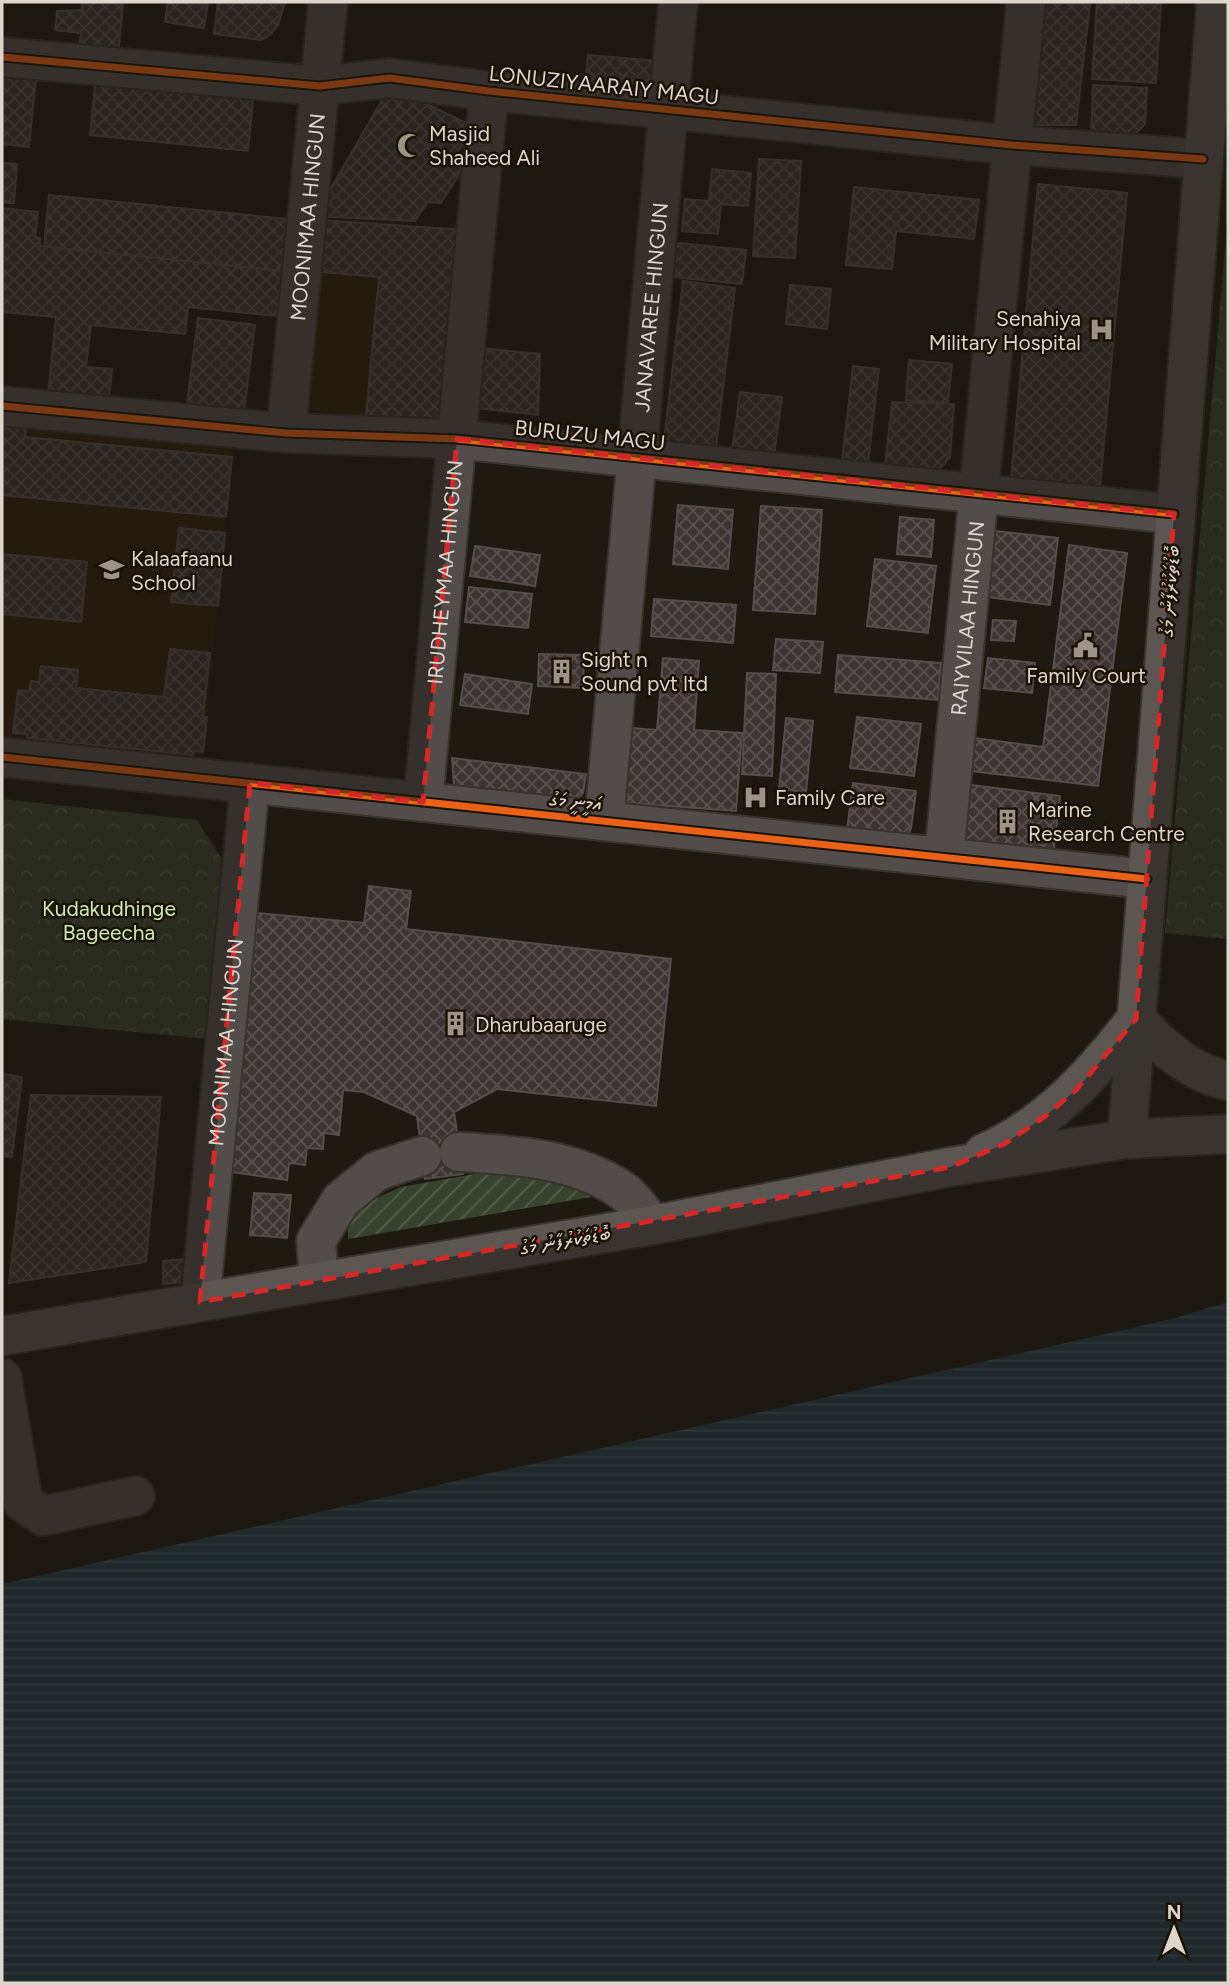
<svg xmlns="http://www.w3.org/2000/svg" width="1230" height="1985" font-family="Figtree,'Noto Sans Thaana',sans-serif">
  <defs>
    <pattern id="park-crowns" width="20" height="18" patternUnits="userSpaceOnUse" patternTransform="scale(1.75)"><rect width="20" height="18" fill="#38432f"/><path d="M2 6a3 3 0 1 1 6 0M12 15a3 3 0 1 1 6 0" fill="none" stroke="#545d4c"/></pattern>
    <pattern id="garden-furrows" width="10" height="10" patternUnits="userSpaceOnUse" patternTransform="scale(1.75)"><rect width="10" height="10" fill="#38432f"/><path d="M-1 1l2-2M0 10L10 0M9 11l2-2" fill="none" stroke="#545d4c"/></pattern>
    <pattern id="water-rules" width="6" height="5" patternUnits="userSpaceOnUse" patternTransform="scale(1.75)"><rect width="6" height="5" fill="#223b4a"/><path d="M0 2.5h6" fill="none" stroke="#425763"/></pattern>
    <pattern id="building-cross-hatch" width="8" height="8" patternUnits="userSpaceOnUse" patternTransform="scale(1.75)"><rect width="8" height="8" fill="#3d3533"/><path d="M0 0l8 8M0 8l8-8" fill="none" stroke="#58524f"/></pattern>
  </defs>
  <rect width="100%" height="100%" fill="#1e1a12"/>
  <g fill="#2a200b">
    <polygon points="317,220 465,230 444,426 297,408"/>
    <polygon points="2,415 234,437 203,755 2,736"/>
  </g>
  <g fill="url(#park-crowns)">
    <polygon points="1228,215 1228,939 1165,933"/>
    <polygon points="2,799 197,820 221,858 208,1039 2,1019"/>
  </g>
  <polygon fill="url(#garden-furrows)" points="486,1172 576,1181 591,1197 348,1239 348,1224 364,1204 401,1187"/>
  <polygon fill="url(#water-rules)" points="1228,1302 1228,1983 2,1983 2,1584 1171,1319"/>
  <g fill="url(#building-cross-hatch)" stroke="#534d4b" stroke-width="2">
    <polygon points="82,2 123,2 118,58 79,53 81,33 55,30 57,11 82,10"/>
    <polygon points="168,2 208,2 204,28 165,22"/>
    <polygon points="218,2 285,2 278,25 270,35 261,40 214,34"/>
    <polygon points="1038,2 1090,4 1076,125 1027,125"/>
    <polygon points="1126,2 1161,2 1156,83 1092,79 1097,3 1126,5"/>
    <polygon points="588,55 658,61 655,93 585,87"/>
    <polygon points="2,72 36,76 29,147 2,144"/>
    <polygon points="95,85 253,100 248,151 90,135"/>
    <polygon points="1093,85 1147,88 1145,124 1127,142 1091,139"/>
    <polygon points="390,86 466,123 469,134 455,157 463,168 441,203 428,202 415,221 315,216"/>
    <polygon points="759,159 801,161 795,258 753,256"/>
    <polygon points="2,163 17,164 14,203 2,203"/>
    <polygon points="712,169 751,173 748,206 721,204 718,234 682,231 685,199 709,201"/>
    <polygon points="1038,184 1127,193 1099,498 1010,490"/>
    <polygon points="854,187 979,200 974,239 896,231 892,269 846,265"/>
    <polygon points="49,195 287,219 282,271 44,247"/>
    <polygon points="2,208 38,212 35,237 40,238 40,246 282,271 277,316 188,307 185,334 91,325 86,367 112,369 108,410 47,404 56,317 2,312"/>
    <polygon points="317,220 465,230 444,426 366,416 379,277 312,271"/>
    <polygon points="667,242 746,250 742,284 663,276"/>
    <polygon points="683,281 735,288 715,456 663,449"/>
    <polygon points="790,285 831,289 827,329 786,324"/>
    <polygon points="198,318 255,325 243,419 186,412"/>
    <polygon points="482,348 540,354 538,415 477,408"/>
    <polygon points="909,360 952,364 948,403 906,400"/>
    <polygon points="853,366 879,369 867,472 841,469"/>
    <polygon points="740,392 782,397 773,463 731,458"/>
    <polygon points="892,402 954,404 950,457 933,477 884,476"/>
    <polygon points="2,415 26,426 25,437 232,457 226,517 2,495"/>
    <polygon points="678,505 733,510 728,569 673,564"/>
    <polygon points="761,506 822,510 815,614 753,610"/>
    <polygon points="900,517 934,520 931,557 897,554"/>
    <polygon points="179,528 225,533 218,606 171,602"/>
    <polygon points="995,531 1058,538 1050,605 987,597"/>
    <polygon points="1069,545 1127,553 1098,786 971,771 975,738 1043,747"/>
    <polygon points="475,546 540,555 535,586 470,576"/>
    <polygon points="2,554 87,562 81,622 2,614"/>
    <polygon points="875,559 936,566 928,633 867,626"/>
    <polygon points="469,587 532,594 528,628 465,622"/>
    <polygon points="654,599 736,605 733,643 651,636"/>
    <polygon points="993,620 1016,621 1014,641 991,640"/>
    <polygon points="776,639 823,642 820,673 773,670"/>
    <polygon points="170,649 210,653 203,717 207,717 203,752 194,751 193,755 27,738 27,734 13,733 18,690 29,691 31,681 39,682 41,666 78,670 76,688 164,697"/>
    <polygon points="539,654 584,655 583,688 538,686"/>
    <polygon points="838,655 941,663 938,700 835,692"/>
    <polygon points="663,658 699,661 694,730 742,733 736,811 614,802 619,727 657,730"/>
    <polygon points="988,658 1035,663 1032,693 984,688"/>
    <polygon points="747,673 776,674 772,776 742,774"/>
    <polygon points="465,674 532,684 528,714 460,705"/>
    <polygon points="857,717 921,724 914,776 850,768"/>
    <polygon points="786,718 813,721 806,792 779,789"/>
    <polygon points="452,758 586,774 583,793 572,805 468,805 454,785"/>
    <polygon points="853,783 916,791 911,828 907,838 846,838"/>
    <polygon points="963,784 1060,796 1053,857 957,846"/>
    <polygon points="369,886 411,891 406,929 671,959 656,1106 497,1089 454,1112 463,1174 425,1179 417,1116 364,1092 343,1090 339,1135 324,1133 323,1149 307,1148 305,1165 289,1163 287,1180 231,1172 258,913 364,923"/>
    <polygon points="2,1074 22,1077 12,1157 2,1156"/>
    <polygon points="31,1095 161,1097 146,1262 9,1283"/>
    <polygon points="254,1193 291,1195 287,1238 250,1235"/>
    <polygon points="198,1258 196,1281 163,1284 163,1261"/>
  </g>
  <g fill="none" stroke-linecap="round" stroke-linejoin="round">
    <defs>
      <g id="minor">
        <polyline points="2,57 320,86 389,78 489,91 1012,145 1203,159"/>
        <polyline points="2,406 286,433 457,439 1174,514"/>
        <path id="s1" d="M286,433L328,2"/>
        <polyline points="2,757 1147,879"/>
        <path id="s2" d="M423,802L489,91"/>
        <path id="s3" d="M604,821L678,2"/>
        <path id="s4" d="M944,857L1026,2"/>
        <path d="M459,1152C514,1155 573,1158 620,1189C633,1197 643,1214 653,1225"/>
        <polyline points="319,1281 316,1241 341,1200 377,1171 422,1156"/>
        <path id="s5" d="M200,1302L250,783"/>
        <polyline points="2,1378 23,1502 43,1516 135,1496"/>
      </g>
      <g id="major">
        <path d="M1136,1019C1160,1046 1191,1073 1228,1081"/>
        <polyline points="1127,1139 1216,2"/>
        <path d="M984,1153C1048,1125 1094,1073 1136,1019"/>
        <polyline points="2,1336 653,1225 950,1167 1127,1139 1228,1134"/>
      </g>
    </defs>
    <use href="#minor" stroke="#38332d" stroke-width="42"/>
    <use href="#major" stroke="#38332d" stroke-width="42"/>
    <use href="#minor" stroke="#524d4a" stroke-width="38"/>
    <use href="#major" stroke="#5c5653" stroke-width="38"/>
    <defs>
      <g id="cycleway">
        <polyline points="2,57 320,86 389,78 489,91 1012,145 1203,159"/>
        <polyline points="2,406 286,433 457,439 1174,514"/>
        <polyline points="2,757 1147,879"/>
      </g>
    </defs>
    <use href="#cycleway" stroke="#1a1304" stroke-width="11"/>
    <use href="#cycleway" stroke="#ea6118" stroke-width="7"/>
  </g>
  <path d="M0 0H1230V1985H0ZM457,439L1174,514L1136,1019L1076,1090L1044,1117L1004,1144L950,1167L200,1302L250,783L423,802Z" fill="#1e1a12" fill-opacity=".55" fill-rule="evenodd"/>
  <path fill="none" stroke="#d62828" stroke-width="5" stroke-dasharray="14 9" stroke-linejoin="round" d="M457,439L1174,514L1136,1019L1076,1090L1044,1117L1004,1144L950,1167L200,1302L250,783L423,802Z"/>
  <defs>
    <symbol id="mosque-bare" viewBox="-9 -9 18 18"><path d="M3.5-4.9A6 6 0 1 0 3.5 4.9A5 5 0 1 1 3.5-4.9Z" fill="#9a948b" stroke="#1a1304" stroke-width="2.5" paint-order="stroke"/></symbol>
    <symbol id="hospital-bare" viewBox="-9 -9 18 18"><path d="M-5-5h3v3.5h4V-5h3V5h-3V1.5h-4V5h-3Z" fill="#9a948b" stroke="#1a1304" stroke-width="2.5" paint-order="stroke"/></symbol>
    <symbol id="school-bare" viewBox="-9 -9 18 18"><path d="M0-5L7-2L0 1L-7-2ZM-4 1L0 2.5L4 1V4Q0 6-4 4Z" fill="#9a948b" stroke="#1a1304" stroke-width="2.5" paint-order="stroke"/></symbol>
    <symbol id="civic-bare" viewBox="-9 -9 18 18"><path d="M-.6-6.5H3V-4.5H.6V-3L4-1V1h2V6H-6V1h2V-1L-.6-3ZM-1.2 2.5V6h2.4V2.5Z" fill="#9a948b" stroke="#1a1304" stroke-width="2.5" paint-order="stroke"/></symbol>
    <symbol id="building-bare" viewBox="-9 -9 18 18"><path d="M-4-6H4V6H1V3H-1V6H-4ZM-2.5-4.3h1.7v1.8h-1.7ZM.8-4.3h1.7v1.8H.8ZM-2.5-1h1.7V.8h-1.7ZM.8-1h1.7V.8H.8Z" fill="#9a948b" stroke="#1a1304" stroke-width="2.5" paint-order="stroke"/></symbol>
  </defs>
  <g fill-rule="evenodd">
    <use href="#mosque-bare" x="392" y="128" width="35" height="35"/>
    <use href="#hospital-bare" x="1084" y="312" width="35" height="35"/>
    <use href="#school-bare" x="94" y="552" width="35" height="35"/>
    <use href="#civic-bare" x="1068" y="628" width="35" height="35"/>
    <use href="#building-bare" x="544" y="654" width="35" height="35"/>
    <use href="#hospital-bare" x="738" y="780" width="35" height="35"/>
    <use href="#building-bare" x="990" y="804" width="35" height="35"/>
    <use href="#building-bare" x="438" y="1006" width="35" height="35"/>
  </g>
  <g text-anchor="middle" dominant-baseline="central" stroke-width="5" stroke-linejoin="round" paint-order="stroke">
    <g font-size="21" fill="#dcd6cc" stroke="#1a1304">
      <text transform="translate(604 85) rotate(6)">LONUZIYAARAIY MAGU</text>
      <text stroke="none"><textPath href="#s1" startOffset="217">MOONIMAA HINGUN</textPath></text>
      <text stroke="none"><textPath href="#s3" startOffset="516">JANAVAREE HINGUN</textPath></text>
      <text transform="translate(590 435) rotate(6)">BURUZU MAGU</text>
      <text stroke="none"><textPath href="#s2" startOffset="231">IRUDHEYMAA HINGUN</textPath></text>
      <text transform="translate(1169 591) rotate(-86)">ބޮޑުތަކުރުފާނު މަގު</text>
      <text stroke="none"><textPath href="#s4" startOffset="240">RAIYVILAA HINGUN</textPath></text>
      <text transform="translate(576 801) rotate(6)">އަމީނީ މަގު</text>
      <text stroke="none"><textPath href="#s5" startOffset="261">MOONIMAA HINGUN</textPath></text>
      <text transform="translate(565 1240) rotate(-10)">ބޮޑުތަކުރުފާނު މަގު</text>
    </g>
    <g font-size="21" fill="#dcd6cc" stroke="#1a1304" text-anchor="start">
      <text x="429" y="133">Masjid<tspan x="429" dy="24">Shaheed Ali</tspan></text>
      <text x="1081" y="318" text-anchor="end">Senahiya<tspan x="1081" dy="24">Military Hospital</tspan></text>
      <text x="131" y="558">Kalaafaanu<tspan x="131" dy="24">School</tspan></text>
      <text x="581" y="659">Sight n<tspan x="581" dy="24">Sound pvt ltd</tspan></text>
      <text x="1086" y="675" text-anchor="middle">Family Court</text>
      <text x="775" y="797">Family Care</text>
      <text x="1028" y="809">Marine<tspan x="1028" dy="24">Research Centre</tspan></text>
      <text x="475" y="1024">Dharubaaruge</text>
    </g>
    <g font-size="21" fill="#cbeab6" stroke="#1a1304">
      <text x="109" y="908">Kudakudhinge<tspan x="109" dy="24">Bageecha</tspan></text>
    </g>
  </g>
  <rect width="1230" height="1985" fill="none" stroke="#dcd6cc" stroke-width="7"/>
  <g transform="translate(1174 1929)" stroke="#1a1304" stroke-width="5" paint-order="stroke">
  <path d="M0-5L12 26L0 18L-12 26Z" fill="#dcd6cc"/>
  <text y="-10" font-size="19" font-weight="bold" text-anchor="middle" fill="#dcd6cc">N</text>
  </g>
</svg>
